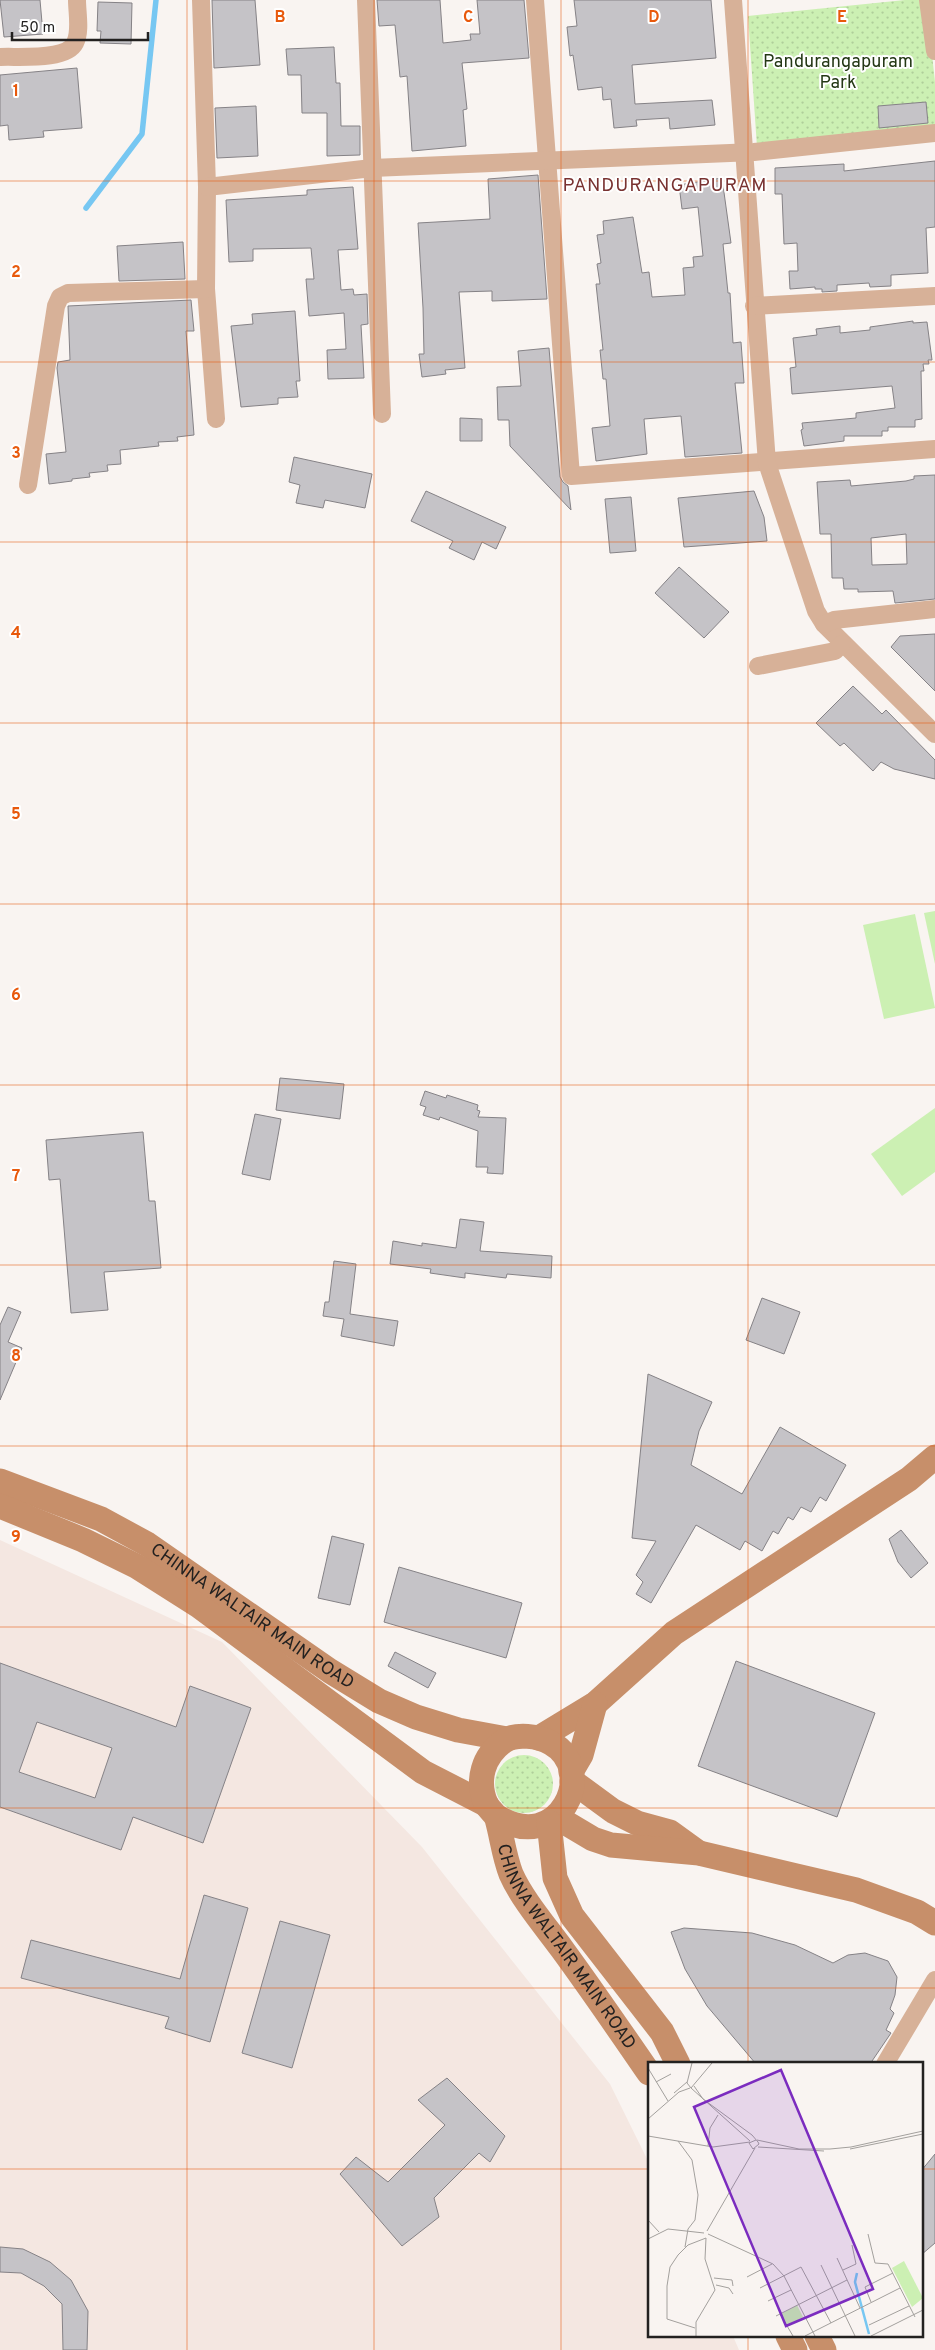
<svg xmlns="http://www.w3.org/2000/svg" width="935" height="2350" font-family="Overpass,sans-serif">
  <defs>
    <pattern id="grass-dots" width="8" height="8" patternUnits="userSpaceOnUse" patternTransform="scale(1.25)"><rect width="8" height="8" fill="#ccf0b3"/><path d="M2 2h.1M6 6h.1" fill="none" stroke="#afce9a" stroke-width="1.8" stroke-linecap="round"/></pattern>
  </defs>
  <rect width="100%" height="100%" fill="#f9f4f1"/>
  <polygon fill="#f4e7e1" points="0,1540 222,1642 422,1847 610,2084 649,2163 649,2336 733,2336 739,2350 0,2350"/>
  <g fill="url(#grass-dots)">
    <polygon points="905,0 926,0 935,82 935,129 757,147 748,16"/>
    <circle cx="524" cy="1784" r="29"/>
  </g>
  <g fill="#ccf0b3">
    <polygon points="935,911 935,964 924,913"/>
    <polygon points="915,914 935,1008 884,1019 863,925"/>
    <polygon points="935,1108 935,1172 902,1196 871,1154"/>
  </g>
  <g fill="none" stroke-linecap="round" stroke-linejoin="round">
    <polyline stroke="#77c7f2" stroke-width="5.5" points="86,208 142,134 156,0"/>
  </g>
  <g fill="#c5c3c7" stroke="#858286" fill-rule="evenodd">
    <polygon points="0,0 40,0 43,34 4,37"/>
    <polygon points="212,0 255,0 260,65 214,68"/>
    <polygon points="377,0 440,0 443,43 471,40 470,34 480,34 477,0 524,0 529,58 462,63 467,109 463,110 466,146 412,151 407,76 400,77 395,25 379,26"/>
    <polygon points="574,0 711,0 716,58 632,65 635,104 712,100 715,125 670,129 669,118 636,120 637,126 614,128 611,99 603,100 602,87 578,90 573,55 570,56 567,27 577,26"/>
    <polygon points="98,2 132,3 131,44 100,43 101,31 97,31"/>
    <polygon points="334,47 336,83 340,83 341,126 360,126 360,155 327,156 327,113 302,113 301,75 288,75 286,49"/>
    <polygon points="77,68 82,128 43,131 44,137 9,140 8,125 0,126 0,75"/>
    <polygon points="926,102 928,123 879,128 878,106"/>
    <polygon points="256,106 258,156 217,158 215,108"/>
    <polygon points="935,161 935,227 926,228 928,273 891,275 891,286 870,287 869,283 837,285 837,291 822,292 822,289 815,289 815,287 790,289 789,271 798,271 797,243 784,244 782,194 775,194 775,168 844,164 844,171"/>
    <polygon points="538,175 547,299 492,301 492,291 459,292 465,368 445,370 446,374 422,377 419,354 424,354 423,308 418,223 490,219 488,179"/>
    <polygon points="722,178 731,243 723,244 728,293 730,293 733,343 741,342 744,383 735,383 742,453 685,457 681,416 644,419 647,454 596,461 592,428 610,426 606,379 603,379 600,350 603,350 596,284 600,284 597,264 601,263 597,235 604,234 603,221 633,217 642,273 649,272 652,297 685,295 683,268 694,267 693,257 703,256 698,207 682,209 679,185"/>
    <polygon points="353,187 358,249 338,250 341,290 353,289 354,295 367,294 368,324 361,325 364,378 328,379 327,350 346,349 344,313 309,316 306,279 314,279 311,248 253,249 253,261 229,262 226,200 307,195 307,190"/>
    <polygon points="183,242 185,279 119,281 117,246"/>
    <polygon points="191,300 194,331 186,331 194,435 177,437 178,441 158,442 159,446 120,450 121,464 107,465 108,471 89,473 90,477 72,479 72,481 49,484 46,454 66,452 57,368 58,362 70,360 68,306"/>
    <polygon points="295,311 300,381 296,381 298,397 278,398 278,404 241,407 231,326 253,324 252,314"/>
    <polygon points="913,321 913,323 927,322 932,360 928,360 929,364 923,364 924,371 921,371 922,419 915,420 915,427 888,427 888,431 882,431 882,436 844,436 844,441 804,446 801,430 803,429 802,423 856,418 856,413 895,408 892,386 792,394 790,368 796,367 793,338 817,335 816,329 840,326 840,333 870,330 870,327"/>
    <polygon points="549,348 560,477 563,482 568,486 571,510 510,446 509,420 498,420 497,387 521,386 518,351"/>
    <polygon points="460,418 482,419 482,441 460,441"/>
    <polygon points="294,457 372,474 365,508 325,500 323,508 296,503 300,485 289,482"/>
    <path d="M935,475V599L895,603L893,591L858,592V589H844L843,578H832L831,534H820L817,482L850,480L851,486L906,481L914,479V476ZM906,534L907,564L872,565L871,538Z"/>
    <polygon points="426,491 506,527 496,549 482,542 474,560 449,548 453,541 411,521"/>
    <polygon points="754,491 764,517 767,541 684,547 678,498"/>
    <polygon points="631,497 636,551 610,553 605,499"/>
    <polygon points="679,567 729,612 704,638 655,593"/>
    <polygon points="935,634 935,691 891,647 900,636"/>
    <polygon points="853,686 882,714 886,710 935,760 935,779 894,769 881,762 873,771 844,743 840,746 816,723"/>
    <polygon points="280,1078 344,1084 340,1119 276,1110"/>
    <polygon points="425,1091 446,1098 447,1095 478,1105 477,1110 480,1111 478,1117 506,1118 503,1174 487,1173 488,1167 476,1167 478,1131 440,1117 439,1120 423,1115 426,1107 420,1105"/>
    <polygon points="255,1114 281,1119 270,1180 242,1174"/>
    <polygon points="143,1132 149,1201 155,1201 161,1268 104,1272 108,1310 71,1313 60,1179 49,1180 46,1140"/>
    <polygon points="460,1219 484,1222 480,1251 552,1256 551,1278 507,1274 506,1278 465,1273 465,1278 430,1273 431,1269 390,1264 393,1241 422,1246 422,1243 456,1248"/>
    <polygon points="334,1261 356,1264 350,1314 398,1321 394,1346 341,1336 344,1319 323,1316 325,1302 329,1302"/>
    <polygon points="762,1298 800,1312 784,1354 746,1340"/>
    <polygon points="8,1307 21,1312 8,1342 22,1348 0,1400 0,1325"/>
    <polygon points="648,1374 712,1402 699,1431 691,1465 742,1494 780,1427 846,1465 826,1501 820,1497 811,1512 801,1507 793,1520 788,1517 778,1534 773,1531 762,1551 745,1541 740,1550 696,1525 651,1603 636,1594 643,1582 636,1575 656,1541 632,1538"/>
    <polygon points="901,1530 928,1563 911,1578 898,1562 889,1539"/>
    <polygon points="332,1536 364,1544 350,1605 318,1598"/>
    <polygon points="399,1567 522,1603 506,1658 384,1622"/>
    <polygon points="395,1652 436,1673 428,1688 388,1666"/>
    <polygon points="736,1661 875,1713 837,1817 698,1766"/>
    <path d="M0,1663L176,1727L190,1686L251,1708L203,1843L133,1817L121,1850L0,1807ZM37,1722L112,1748L95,1798L19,1772Z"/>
    <polygon points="204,1895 248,1908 210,2042 165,2028 169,2017 21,1978 31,1940 180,1979"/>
    <polygon points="280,1921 330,1935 292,2068 242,2053"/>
    <polygon points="684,1928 752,1933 795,1945 833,1963 848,1955 865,1953 888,1961 897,1977 895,1995 890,2009 894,2013 886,2030 891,2033 870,2064 756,2064 707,2006 685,1969 671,1932"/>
    <polygon points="447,2078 505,2136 490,2162 479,2153 434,2198 439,2217 402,2246 340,2174 356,2157 388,2182 445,2125 418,2100"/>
    <polygon points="935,2154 935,2243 921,2255 921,2171"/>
    <polygon points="0,2247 23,2249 50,2262 71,2280 88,2311 87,2350 63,2350 62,2304 44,2286 21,2273 0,2272"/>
  </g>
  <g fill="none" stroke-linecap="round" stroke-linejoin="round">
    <g stroke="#d7b198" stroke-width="18">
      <polyline points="201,0 207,187 206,289 216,419"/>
      <polyline points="366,0 382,414"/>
      <polyline points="535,0 571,476 935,449"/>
      <polyline points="733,0 767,463 816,611 824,624 935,734"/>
      <polyline points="928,0 935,51"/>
      <path d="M0,57C18,56 66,61 75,43C81,31 77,13 77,0"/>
      <polyline points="207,187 372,168 754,152 935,133"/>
      <polyline points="754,306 935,296"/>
      <polyline points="28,485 56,306 60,297 68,293 206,289"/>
      <polyline points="824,624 834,620 935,609"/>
      <polyline points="758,666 835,651 842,644"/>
      <polyline points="885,2064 935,1980"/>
    </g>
    <g stroke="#c78f6a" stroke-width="25">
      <path id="s1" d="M0,1481L101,1519L147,1544L330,1671L379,1701L416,1717L458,1730L507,1739"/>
      <polyline points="0,1506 83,1540 136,1566 199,1606 423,1772 487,1805"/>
      <polyline points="539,1738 595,1704 674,1633 909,1479 935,1457"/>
      <polyline points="571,1772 581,1755 595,1704"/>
      <polyline points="572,1781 613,1811 637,1823 670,1832 699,1853"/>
      <path id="s2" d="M496,1816C559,1857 599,1770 551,1743C539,1736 516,1733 504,1741C483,1756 476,1780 486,1804C489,1810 495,1813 497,1819C502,1837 504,1856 511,1874C522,1899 546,1927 562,1949C592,1990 620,2031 649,2073"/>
      <polyline points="556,1817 593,1839 611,1845 699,1853 796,1876 856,1890 917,1912 935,1923"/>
      <polyline points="549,1822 555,1878 572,1916 662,2032 678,2064"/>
      <polyline points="788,2336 795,2350"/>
      <polyline points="817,2336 824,2350"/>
    </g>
  </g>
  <path fill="none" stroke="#e8590c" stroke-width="1" stroke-opacity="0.55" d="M187,0V2350M374,0V2350M561,0V2350M748,0V2064M0,181H935M0,362H935M0,542H935M0,723H935M0,904H935M0,1085H935M0,1265H935M0,1446H935M0,1627H935M0,1808H935M0,1988H935M0,2169H649M921,2169H935M748,2336V2350"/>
  <g text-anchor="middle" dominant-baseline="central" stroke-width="4" stroke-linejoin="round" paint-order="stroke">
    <g font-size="18" fill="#243815" stroke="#fff">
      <text x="838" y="62">Pandurangapuram<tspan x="838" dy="21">Park</tspan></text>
    </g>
    <g font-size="18" fill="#232120" stroke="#fff">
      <text stroke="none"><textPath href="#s1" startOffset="288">CHINNA WALTAIR MAIN ROAD</textPath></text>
      <text stroke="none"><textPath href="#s2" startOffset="436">CHINNA WALTAIR MAIN ROAD</textPath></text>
    </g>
    <g font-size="19" letter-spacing="1" fill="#793231" stroke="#fff">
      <text x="665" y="186">PANDURANGAPURAM</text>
    </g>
  </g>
  <g transform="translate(648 2062)">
    <rect width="275" height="275" fill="#f9f4f1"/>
    <path d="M149,243L155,255L139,264L133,252Z" fill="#ccf0b3"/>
    <path d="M256,199L275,236L264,245L244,206Z" fill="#ccf0b3"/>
    <path fill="none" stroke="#77c7f2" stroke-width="2.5" d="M209,211L207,220L221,272"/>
    <path fill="none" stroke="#a3a09d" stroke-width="1" d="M44,1L39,21L43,26L64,1M0,6L20,39M8,20L23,12M46,24L55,37L104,73L110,80L111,82L105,87L101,81L108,78M43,26L102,79M26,31L39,20M0,57L31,30L42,26M0,74L65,85L102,80M109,78L151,87H182L203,85L275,69M30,79L44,98L50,133L47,158L40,167L37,185M60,84L62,66L70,53M110,85L176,89M202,87L275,72M0,158L11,170M59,169L107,86M60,172L125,202L136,214L167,274M220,172L227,201L240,202L267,255M0,177L20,167L56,171M189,196L212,246M173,203L207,274M195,208L208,202L204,183M99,215L124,202M66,216L84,218L85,224M68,223L81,226L85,232M112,226L153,205L183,261M120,239L143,228M223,240L217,225L245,211M132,252L145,274M128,254L199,218M221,263L261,244M47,266L19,257V224L22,205L30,193L40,183L58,176M48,274V260L67,228L57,197L58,176M157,274L252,226M223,274L275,248"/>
    <path fill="#7b2cbf" fill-opacity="0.15" stroke="#7b2cbf" stroke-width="2.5" d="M133,8L225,227L138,264L46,45Z"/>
    <rect width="275" height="275" fill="none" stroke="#232120" stroke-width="2.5"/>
  </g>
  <g font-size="16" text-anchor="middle" font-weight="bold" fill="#e8590c" stroke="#fff" stroke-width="4" stroke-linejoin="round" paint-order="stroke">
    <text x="280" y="22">B</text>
    <text x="468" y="22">C</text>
    <text x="654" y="22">D</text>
    <text x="842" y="22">E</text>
    <text x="16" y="96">1</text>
    <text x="16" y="277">2</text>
    <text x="16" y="458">3</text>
    <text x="16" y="638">4</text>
    <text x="16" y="819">5</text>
    <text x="16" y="1000">6</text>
    <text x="16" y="1181">7</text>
    <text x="16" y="1361">8</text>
    <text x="16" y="1542">9</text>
  </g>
  <path d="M12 32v8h136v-8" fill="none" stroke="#232120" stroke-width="2.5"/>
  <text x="20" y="32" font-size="15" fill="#232120" stroke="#ffffff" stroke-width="4" paint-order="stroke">50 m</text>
</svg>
